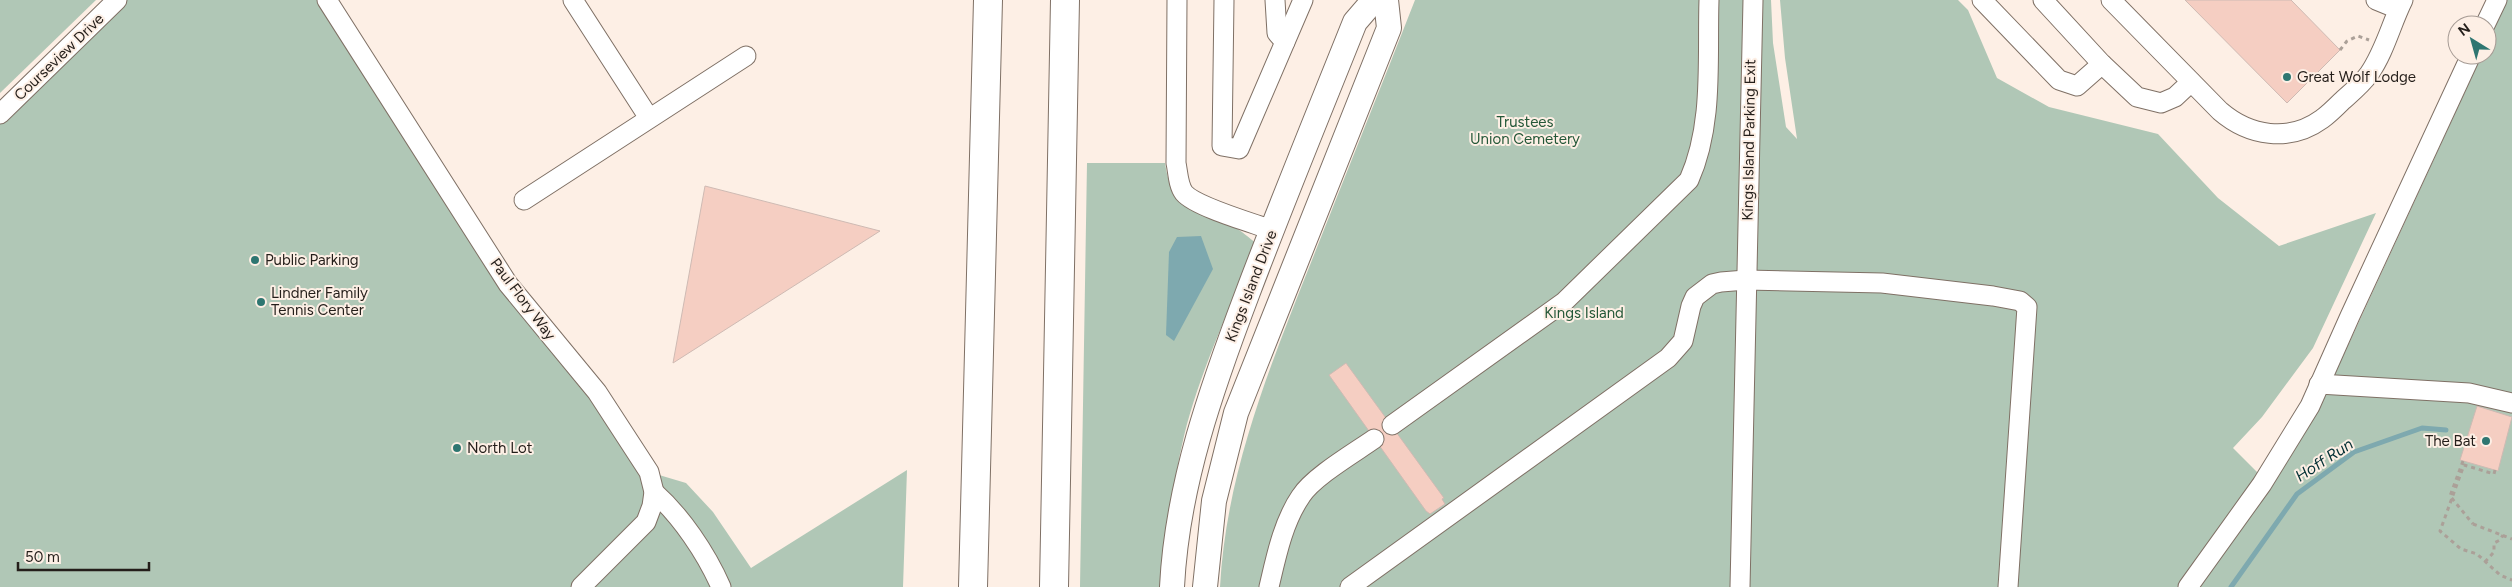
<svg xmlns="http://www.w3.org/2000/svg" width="2512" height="587" font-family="Figtree,sans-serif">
  <rect width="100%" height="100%" fill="#fdefe5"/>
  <g fill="#b0c7b6">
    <polygon points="0,0 96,0 0,93"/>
    <polygon points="117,0 327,0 508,284 649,472 686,483 713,512 751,568 907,470 903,587 0,587 0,114"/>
    <path d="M1415,0H1771L1773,43L1786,127L1797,139L1785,58L1780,0H1958L1968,10L1997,78L2049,107L2158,134L2218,198L2279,246L2376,213L2313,348L2262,417L2233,448L2270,485L2321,404L2482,55H2487V43L2506,0H2512V587H1220C1226,473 1270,366 1312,260C1346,174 1381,87 1415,0Z"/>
    <path d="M1087,163H1165C1173,216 1193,206 1234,227C1242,231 1249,238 1256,243C1231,306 1200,371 1184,436C1172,486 1167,537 1163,587H1080Z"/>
  </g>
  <polygon fill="#7ea9af" points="1201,236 1213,269 1174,341 1166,335 1169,252 1177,237"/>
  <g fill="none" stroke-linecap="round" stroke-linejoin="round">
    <polyline stroke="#7ea9af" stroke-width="5" points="2231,587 2297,494 2354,452 2422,428 2446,430"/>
  </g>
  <g fill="#f5cec2" stroke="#cebab3">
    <polygon points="2185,0 2291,0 2340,50 2287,103"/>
    <polygon points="705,186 880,231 673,363"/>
    <polygon points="1346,363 1444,498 1442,499 1445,504 1430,514 1426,511 1329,375"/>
    <polygon points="2477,406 2512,417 2498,471 2460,460"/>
  </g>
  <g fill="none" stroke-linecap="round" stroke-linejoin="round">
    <defs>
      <g id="minor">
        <polyline points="327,0 508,284 597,392 649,472 654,492 652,506 646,522 581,587"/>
        <polyline points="573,0 649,118"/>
        <path d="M1177,0L1176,163C1178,172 1178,185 1184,193C1196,207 1253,223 1272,230"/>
        <polyline points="1224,0 1222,146 1239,149 1303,0"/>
        <polyline points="1275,0 1277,33 1285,42"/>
        <polyline points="1982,0 2059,80 2077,86 2102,64"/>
        <polyline points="2043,0 2102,64 2137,97 2161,103 2175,97 2191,82"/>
        <path d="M2111,0L2220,111C2249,136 2289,143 2322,119C2329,114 2336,107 2342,101C2351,93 2362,84 2369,74C2385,51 2391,24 2403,0"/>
        <polyline points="2376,0 2398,9"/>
        <polyline points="2485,25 2497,0"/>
        <polyline points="0,114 117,0"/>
        <polyline points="524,200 746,56"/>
        <polyline points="2319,384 2469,393 2512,403"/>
        <path d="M1392,425L1564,302L1689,180C1714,124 1707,59 1709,0"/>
        <path d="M654,492C681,516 706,553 721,587"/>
        <path d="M1269,587C1276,557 1283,522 1301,496C1313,477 1354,453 1374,439"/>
        <polyline points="1350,587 1668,358 1683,341 1691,306 1695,297 1712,284 1721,282 1746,280 1882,283 1993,296 2020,301 2027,307 2008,587"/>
        <polyline points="1740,587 1753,0"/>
        <polyline points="2188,587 2262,484 2310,406 2350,316 2471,55"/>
      </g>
      <g id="major">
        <path d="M1172,587C1177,485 1212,387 1248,292C1282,202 1319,112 1355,22L1374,0"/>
        <polyline points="1205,587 1214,501 1236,413 1389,28 1386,0"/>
      </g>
      <g id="highway">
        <polyline points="973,587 988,0"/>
        <polyline points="1054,587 1065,0"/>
      </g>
    </defs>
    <use href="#minor" stroke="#7f7065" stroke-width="21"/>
    <use href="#major" stroke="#7f7065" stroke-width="26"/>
    <use href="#highway" stroke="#7f7065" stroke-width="30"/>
    <g stroke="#aba098" stroke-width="3" stroke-dasharray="4 4" stroke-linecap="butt">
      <polyline points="2340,50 2347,41 2358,36 2369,40"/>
      <polyline points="2495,470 2494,474 2464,465 2440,531 2461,549 2477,554 2500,575 2512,580"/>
      <polyline points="2473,524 2512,539"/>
      <polyline points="2485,562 2494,552 2494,543 2500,540 2503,535"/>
    </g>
    <use href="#minor" stroke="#fff" stroke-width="19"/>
    <use href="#major" stroke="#fff" stroke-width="24"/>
    <use href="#highway" stroke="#fff" stroke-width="28"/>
    <polyline stroke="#aba098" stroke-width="3" stroke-dasharray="4 4" stroke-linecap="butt" points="2463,461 2450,496 2473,524"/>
  </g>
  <g fill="#2e7671" stroke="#fdefe5" stroke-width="2">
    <circle cx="2287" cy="77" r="5"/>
    <circle cx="255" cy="260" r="5"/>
    <circle cx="261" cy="302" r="5"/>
    <circle cx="2486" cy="441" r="5"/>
    <circle cx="457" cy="448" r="5"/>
  </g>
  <g text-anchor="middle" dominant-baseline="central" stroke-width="4" stroke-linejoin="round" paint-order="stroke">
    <g font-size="15" fill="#241e1a" stroke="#fdefe5">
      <text transform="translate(59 57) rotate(-44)">Courseview Drive</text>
      <text transform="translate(1749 140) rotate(-89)">Kings Island Parking Exit</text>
      <text transform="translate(1251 286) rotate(-69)">Kings Island Drive</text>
      <text transform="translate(523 299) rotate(53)">Paul Flory Way</text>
    </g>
    <g font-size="15" fill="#241e1a" stroke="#fdefe5" text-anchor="start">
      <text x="2297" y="77">Great Wolf Lodge</text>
      <text x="265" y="260">Public Parking</text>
      <text x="271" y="293">Lindner Family<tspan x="271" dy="17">Tennis Center</tspan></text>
      <text x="2476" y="441" text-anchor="end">The Bat</text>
      <text x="467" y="448">North Lot</text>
    </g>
    <g font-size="15" fill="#235737" stroke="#fdefe5">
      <text x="1525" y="122">Trustees<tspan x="1525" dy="17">Union Cemetery</tspan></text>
      <text x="1584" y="313">Kings Island</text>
    </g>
    <g font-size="16" font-style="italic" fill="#022f34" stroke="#fdefe5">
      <text transform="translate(2324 460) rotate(-33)">Hoff Run</text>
    </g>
  </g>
  <g transform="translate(2472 40) rotate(323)"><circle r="24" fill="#fdefe5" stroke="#a69b94"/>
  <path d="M0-4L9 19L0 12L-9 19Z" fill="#2e7671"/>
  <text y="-8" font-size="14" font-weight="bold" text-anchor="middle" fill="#241e1a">N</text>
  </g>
  <path d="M18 562v8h131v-8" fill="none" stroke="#241e1a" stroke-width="2.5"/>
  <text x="25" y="562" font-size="15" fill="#241e1a" stroke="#fdefe5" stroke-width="4" paint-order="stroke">50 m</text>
</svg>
